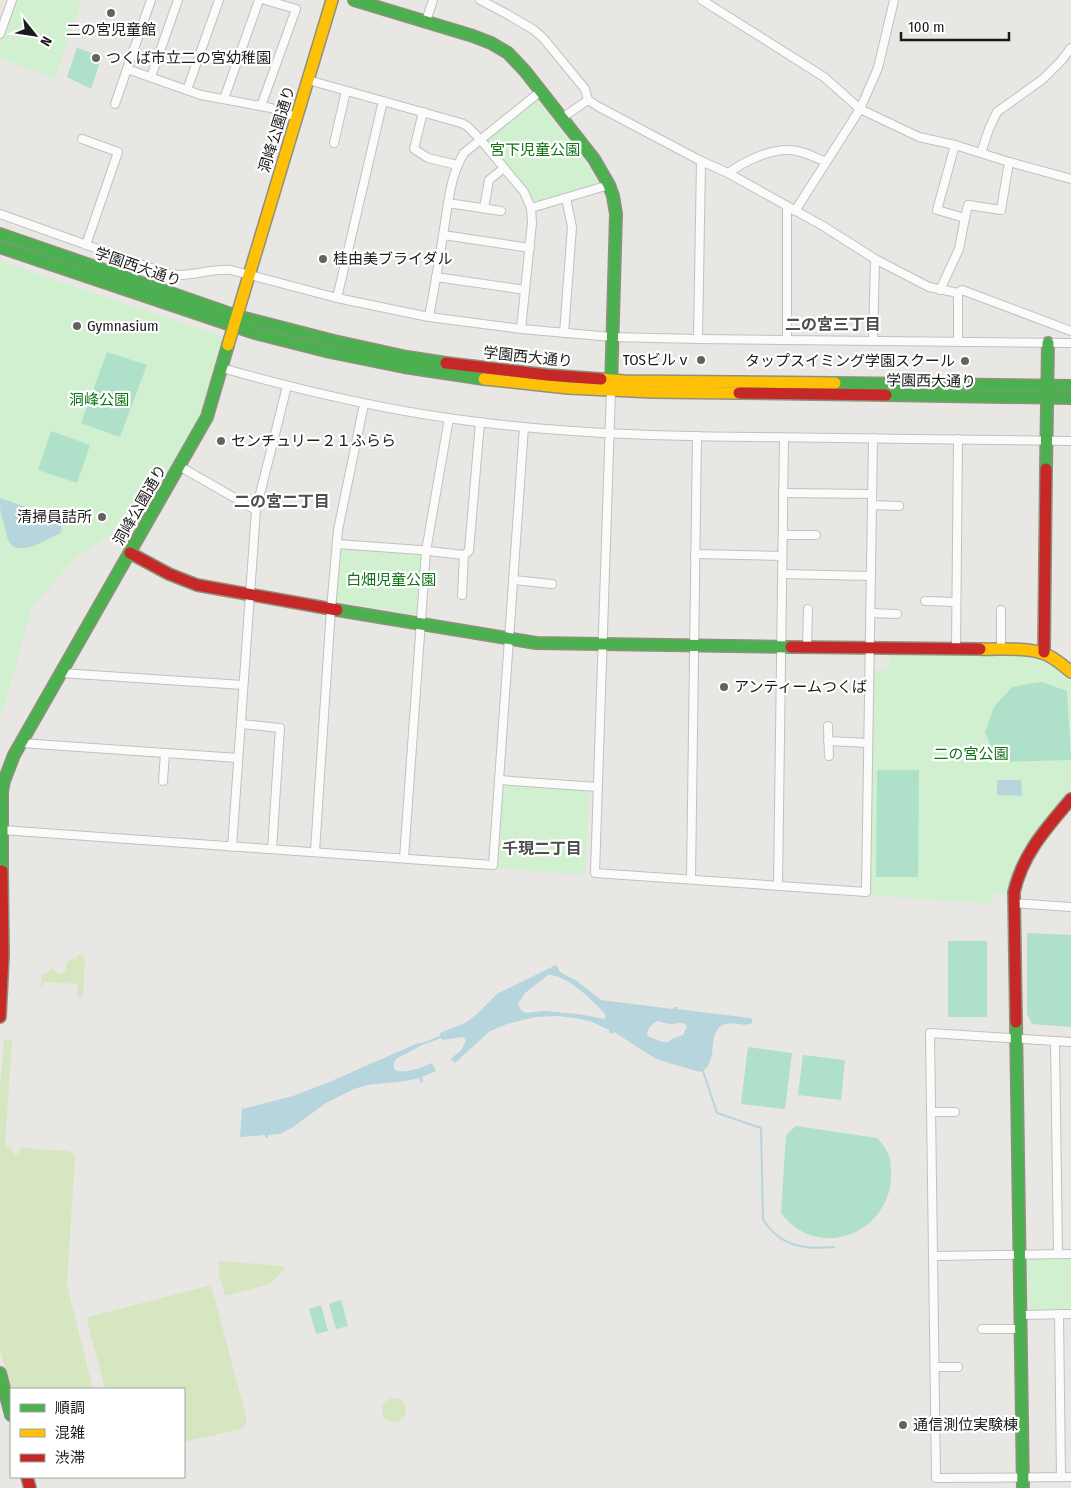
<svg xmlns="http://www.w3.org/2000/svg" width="1071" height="1488" font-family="'Fira Sans Condensed','Noto Sans JP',sans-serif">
  <rect width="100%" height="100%" fill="#e9e7e3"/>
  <g fill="#d6e6c1">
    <polygon points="81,953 85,959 83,997 77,997 78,984 44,982 43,987 41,987 41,976 53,968 57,973 61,974 66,969 66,963 72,958 74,960"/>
    <polygon points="4,1039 12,1040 5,1147 10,1148 15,1156 19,1153 20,1148 68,1151 75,1156 67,1285 93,1389 11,1389 11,1392 0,1349 0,1088"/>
    <polygon points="219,1261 284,1266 285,1269 270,1284 225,1296 219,1274"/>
    <polygon points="208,1286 212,1288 247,1420 245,1425 240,1429 184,1442 184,1389 105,1389 87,1320 88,1317"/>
    <circle cx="394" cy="1410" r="12"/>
  </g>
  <g fill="#d0f0d0">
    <polygon points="15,0 82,0 55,78 0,58 0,44"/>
    <polygon points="536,99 584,160 600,185 534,204 531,202 524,188 487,141 487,138"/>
    <polygon points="0,261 227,338 205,409 157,498 137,523 119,530 76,557 32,607 6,701 0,716"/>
    <polygon points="343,547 419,552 423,555 418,615 335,601 339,549"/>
    <path d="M889,654L1011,655C1039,659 1049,662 1071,680V789L1031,838L1020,853L1012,871L1008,894H992L991,904L870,895L873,670H889Z"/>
    <polygon points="505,784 589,790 585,875 497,868 502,787"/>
    <polygon points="1028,1258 1071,1258 1071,1311 1029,1311"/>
  </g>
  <g fill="#aee0ca">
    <polygon points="77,48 95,54 101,59 91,89 67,77"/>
    <polygon points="107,352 147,365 120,437 81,423"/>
    <polygon points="51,431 90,445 77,483 38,470"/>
    <polygon points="1042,682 1067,691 1071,760 998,762 985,732 994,707 1012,687"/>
    <polygon points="877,770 919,770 918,877 876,877"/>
    <polygon points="1027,933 1071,935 1071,1027 1032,1024 1027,1014"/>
    <rect x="948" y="941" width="39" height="76"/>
    <polygon points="748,1047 792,1053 785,1109 741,1104"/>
    <polygon points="803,1055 845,1060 841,1100 798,1095"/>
    <path d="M796,1126L877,1138C880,1141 884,1145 886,1150C891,1157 891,1167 891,1176C891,1223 838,1255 798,1229C791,1224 786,1220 781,1213L786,1135Z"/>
    <polygon points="341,1300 348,1326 336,1329 329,1304"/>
    <polygon points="321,1305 328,1331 316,1334 309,1309"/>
  </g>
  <g fill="#b6d5dd" fill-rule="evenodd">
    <path d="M0,498L62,520L61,533C49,538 36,547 24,548C6,551 7,532 3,521C0,512 0,507 0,498Z"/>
    <polygon points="997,780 1021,780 1022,796 997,795"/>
    <path d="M556,965L560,972L577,981L601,1000L673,1009L674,1007H677V1009L750,1018L752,1019V1023C743,1028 732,1019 721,1026C706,1037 720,1064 700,1072L656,1059L614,1032L612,1034L609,1032V1030L590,1021L575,1018L558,1016L535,1017L507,1024L490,1031L455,1063L451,1059L462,1049L466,1040L463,1037L442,1040L441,1038L422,1045L396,1059C384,1082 424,1067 432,1063L436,1071L422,1077L423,1082L421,1083L419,1078L406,1081L367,1085L354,1089L326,1103L293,1127L280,1134L268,1135V1138L265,1137V1135L240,1137L242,1109L293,1096L327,1083L418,1043H422L440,1036V1033L465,1023L476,1015L497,994ZM548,975C568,975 592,1000 605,1014V1019L578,1014L544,1011L525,1013L521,1010L518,1004L525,993ZM658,1021C662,1022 667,1024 671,1024C678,1024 681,1020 687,1026L683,1035L674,1038L668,1042C660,1043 656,1038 649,1037L647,1034C648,1028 652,1023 658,1021Z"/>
  </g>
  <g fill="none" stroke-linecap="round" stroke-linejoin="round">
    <path stroke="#b6d5dd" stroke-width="2" d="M703,1071L717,1113L761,1128L763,1219C779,1246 804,1250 834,1247"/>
    <defs>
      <g id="street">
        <polyline points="480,0 505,13 534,30 544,39 585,89 588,100"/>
        <polyline points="702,0 824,77 860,109 919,137 955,145 1009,162 1071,179"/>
        <polyline points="426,21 433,0"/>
        <polyline points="0,34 12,0"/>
        <polyline points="127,69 201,95 271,108 296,117"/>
        <polyline points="151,77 178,0"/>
        <polyline points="308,80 461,123 467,126 480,139 524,192 531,208 532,223 521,329"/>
        <polyline points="187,90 219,0"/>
        <polyline points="224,99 259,0"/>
        <polyline points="115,104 151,0"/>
        <polyline points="261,106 296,9 265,0"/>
        <polyline points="423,112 414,149 428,158 457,165"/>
        <polyline points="562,118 588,100 599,107 701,161 728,173 823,226 875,259 929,287 958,293 958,342"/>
        <polyline points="82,139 118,152 86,245"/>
        <polyline points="334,143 346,91"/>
        <polyline points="981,153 989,129 997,112 1043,79 1061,61 1071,48"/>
        <path d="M728,173C744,162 769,149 789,150C801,150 814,157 826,162"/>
        <polyline points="448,203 501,211"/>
        <polyline points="484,208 489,180 504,168"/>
        <polyline points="531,208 609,185"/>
        <polyline points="795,211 860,109 878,68 894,0"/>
        <path d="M0,214L168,274C192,278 208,268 231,270L337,298L429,317L521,329L612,337L698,339L1071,343"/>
        <polyline points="965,218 968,205 1001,210 1009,162"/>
        <polyline points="443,235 530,248"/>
        <polyline points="436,277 525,290"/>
        <polyline points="940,290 959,249 965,218 937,210 955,145"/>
        <polyline points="958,293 962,290 1071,331"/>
        <polyline points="337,298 383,101"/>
        <path d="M429,317C434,290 439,263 443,235C448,207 449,178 464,153L541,91"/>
        <polyline points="564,333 572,227 566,198"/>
        <polyline points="698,339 701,161"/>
        <polyline points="787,340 787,207"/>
        <polyline points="873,341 875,259"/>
        <path d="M222,368C296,389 372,407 448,418C549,433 651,436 753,437C859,439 965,439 1071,441"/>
        <polyline points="611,390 595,873 866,892 873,438"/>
        <polyline points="179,466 256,510"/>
        <polyline points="783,493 872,494"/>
        <polyline points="872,505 899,506"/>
        <polyline points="783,535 816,535"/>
        <polyline points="337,544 420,550 464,555 469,551 480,422"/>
        <polyline points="695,554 782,556"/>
        <polyline points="782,574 871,576"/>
        <polyline points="514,580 552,584"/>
        <polyline points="462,595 464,555"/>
        <polyline points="925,601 956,602"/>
        <polyline points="1001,610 1001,650"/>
        <polyline points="870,613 897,614"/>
        <polyline points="807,647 808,609"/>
        <polyline points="956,649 958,439"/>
        <polyline points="61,673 243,685"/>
        <polyline points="241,724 280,728 272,849"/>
        <polyline points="828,726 829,756"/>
        <polyline points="828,741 868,743"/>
        <polyline points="21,743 238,758"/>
        <polyline points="499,780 597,787"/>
        <polyline points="163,781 165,753"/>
        <path d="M2,830C166,842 329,853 493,865L524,427"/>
        <polyline points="232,847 256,510 287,386"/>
        <polyline points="315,851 331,609 338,530 364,404"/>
        <polyline points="404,858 426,551 449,418"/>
        <polyline points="691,879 697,436"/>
        <polyline points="778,885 784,438"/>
        <polyline points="1014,903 1071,907"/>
        <polyline points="1055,1041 1058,1254"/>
        <polyline points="1071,1042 930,1033 936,1478 1071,1477"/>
        <polyline points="932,1112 955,1112"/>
        <polyline points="934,1256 1071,1254"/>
        <polyline points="1059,1314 1061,1477"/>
        <polyline points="1020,1315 1071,1314"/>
        <polyline points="982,1329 1021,1329"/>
        <polyline points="935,1367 958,1367"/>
      </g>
      <g id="fast">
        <polyline points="354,0 473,36 491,43 508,53 525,71 594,159 609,185 613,196 616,214 611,388"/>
        <polyline points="0,234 237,316 334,341 407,357 446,363"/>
        <polyline points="0,247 255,333 330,352 404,367 484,379"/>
        <polyline points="835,383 1071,386"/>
        <polyline points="886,395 1071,398"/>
        <polyline points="1046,469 1048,343"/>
        <polyline points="337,610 536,643 791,647"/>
        <polyline points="2,871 2,792 4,781 14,755 207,417 228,345"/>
        <polyline points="1016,1022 1023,1488"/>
        <polyline points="0,1373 11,1415"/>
      </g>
      <g id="slow">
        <polyline points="228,345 332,0"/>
        <polyline points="484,379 568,388 653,392 739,393"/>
        <polyline points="601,379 624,381 835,383"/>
        <path d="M980,649C1001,650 1031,646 1049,656C1057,660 1064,666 1071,672"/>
      </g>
      <g id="jam">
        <polyline points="446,363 547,375 601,379"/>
        <polyline points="739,393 886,395"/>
        <polyline points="130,553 169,574 197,585 337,610"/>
        <polyline points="791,647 980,649"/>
        <polyline points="1044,652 1046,469"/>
        <polyline points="0,1017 3,956 2,871"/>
        <path d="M1016,1022L1014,892C1023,853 1046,829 1071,799"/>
        <polyline points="27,1477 30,1488"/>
      </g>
    </defs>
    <use href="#street" stroke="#c2c1bf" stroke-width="10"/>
    <use href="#fast" stroke="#90917c" stroke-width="14"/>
    <use href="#slow" stroke="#90917c" stroke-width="14"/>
    <use href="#jam" stroke="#90917c" stroke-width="14"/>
    <use href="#street" stroke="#fcfbfb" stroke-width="8"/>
    <use href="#fast" stroke="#4caf50" stroke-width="11"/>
    <use href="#slow" stroke="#ffc107" stroke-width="11"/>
    <use href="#jam" stroke="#c62828" stroke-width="11"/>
  </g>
  <g fill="#636261" stroke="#fff" stroke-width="2">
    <circle cx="111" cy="13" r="5"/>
    <circle cx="96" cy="58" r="5"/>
    <circle cx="323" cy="259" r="5"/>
    <circle cx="77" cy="326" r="5"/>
    <circle cx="701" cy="360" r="5"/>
    <circle cx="965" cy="361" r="5"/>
    <circle cx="221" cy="441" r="5"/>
    <circle cx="102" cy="517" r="5"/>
    <circle cx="724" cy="687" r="5"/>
    <circle cx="903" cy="1425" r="5"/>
  </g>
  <g text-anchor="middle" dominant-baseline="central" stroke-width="4.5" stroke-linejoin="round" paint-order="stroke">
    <g font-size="15" fill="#1b1b1b" stroke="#fff" text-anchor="start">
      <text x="111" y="30" text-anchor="middle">二の宮児童館</text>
      <text x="106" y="58">つくば市立二の宮幼稚園</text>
      <text x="333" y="259">桂由美ブライダル</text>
      <text x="87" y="326">Gymnasium</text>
      <text x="691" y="360" text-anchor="end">TOSビルⅴ</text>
      <text x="955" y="361" text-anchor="end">タップスイミング学園スクール</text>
      <text x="231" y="441">センチュリー２１ふらら</text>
      <text x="92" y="517" text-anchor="end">清掃員詰所</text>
      <text x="734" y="687">アンティームつくば</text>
      <text x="913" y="1425">通信測位実験棟</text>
    </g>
    <g font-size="15" fill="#1b1b1b" stroke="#fff">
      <text transform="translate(277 129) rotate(-73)">洞峰公園通り</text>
      <text transform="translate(138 267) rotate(19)">学園西大通り</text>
      <text transform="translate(528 357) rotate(6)">学園西大通り</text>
      <text transform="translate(931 381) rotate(1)">学園西大通り</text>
      <text transform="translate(140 505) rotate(-60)">洞峰公園通り</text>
    </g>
    <g font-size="15" fill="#0d7415" stroke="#fff">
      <text x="535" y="150">宮下児童公園</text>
      <text x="99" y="400">洞峰公園</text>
      <text x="391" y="580">白畑児童公園</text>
      <text x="971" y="754">二の宮公園</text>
    </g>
    <g font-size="16" font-weight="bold" fill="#4e4e4e" stroke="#fff">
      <text x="833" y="324">二の宮三丁目</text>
      <text x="282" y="501">二の宮二丁目</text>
      <text x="542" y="848">千現二丁目</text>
    </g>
  </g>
  <rect x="10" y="1388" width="175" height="90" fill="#ffffff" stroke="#a4a4a4"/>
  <rect x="20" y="1404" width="25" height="8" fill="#4caf50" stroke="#a4a4a4"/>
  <text x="55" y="1413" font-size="15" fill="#1b1b1b">順調</text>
  <rect x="20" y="1429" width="25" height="8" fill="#ffc107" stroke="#a4a4a4"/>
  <text x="55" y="1438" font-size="15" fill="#1b1b1b">混雑</text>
  <rect x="20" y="1454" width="25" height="8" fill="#c62828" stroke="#a4a4a4"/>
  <text x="55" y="1463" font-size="15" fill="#1b1b1b">渋滞</text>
  <g transform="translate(35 35) rotate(120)" stroke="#ffffff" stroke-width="4" paint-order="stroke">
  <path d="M0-4L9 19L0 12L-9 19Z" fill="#1b1b1b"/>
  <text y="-8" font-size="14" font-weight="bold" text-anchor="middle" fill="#1b1b1b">N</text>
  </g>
  <path d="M901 32v8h108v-8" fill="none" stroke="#1b1b1b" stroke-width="2.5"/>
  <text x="908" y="32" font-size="15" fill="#1b1b1b" stroke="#ffffff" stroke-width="4" paint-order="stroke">100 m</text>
</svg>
